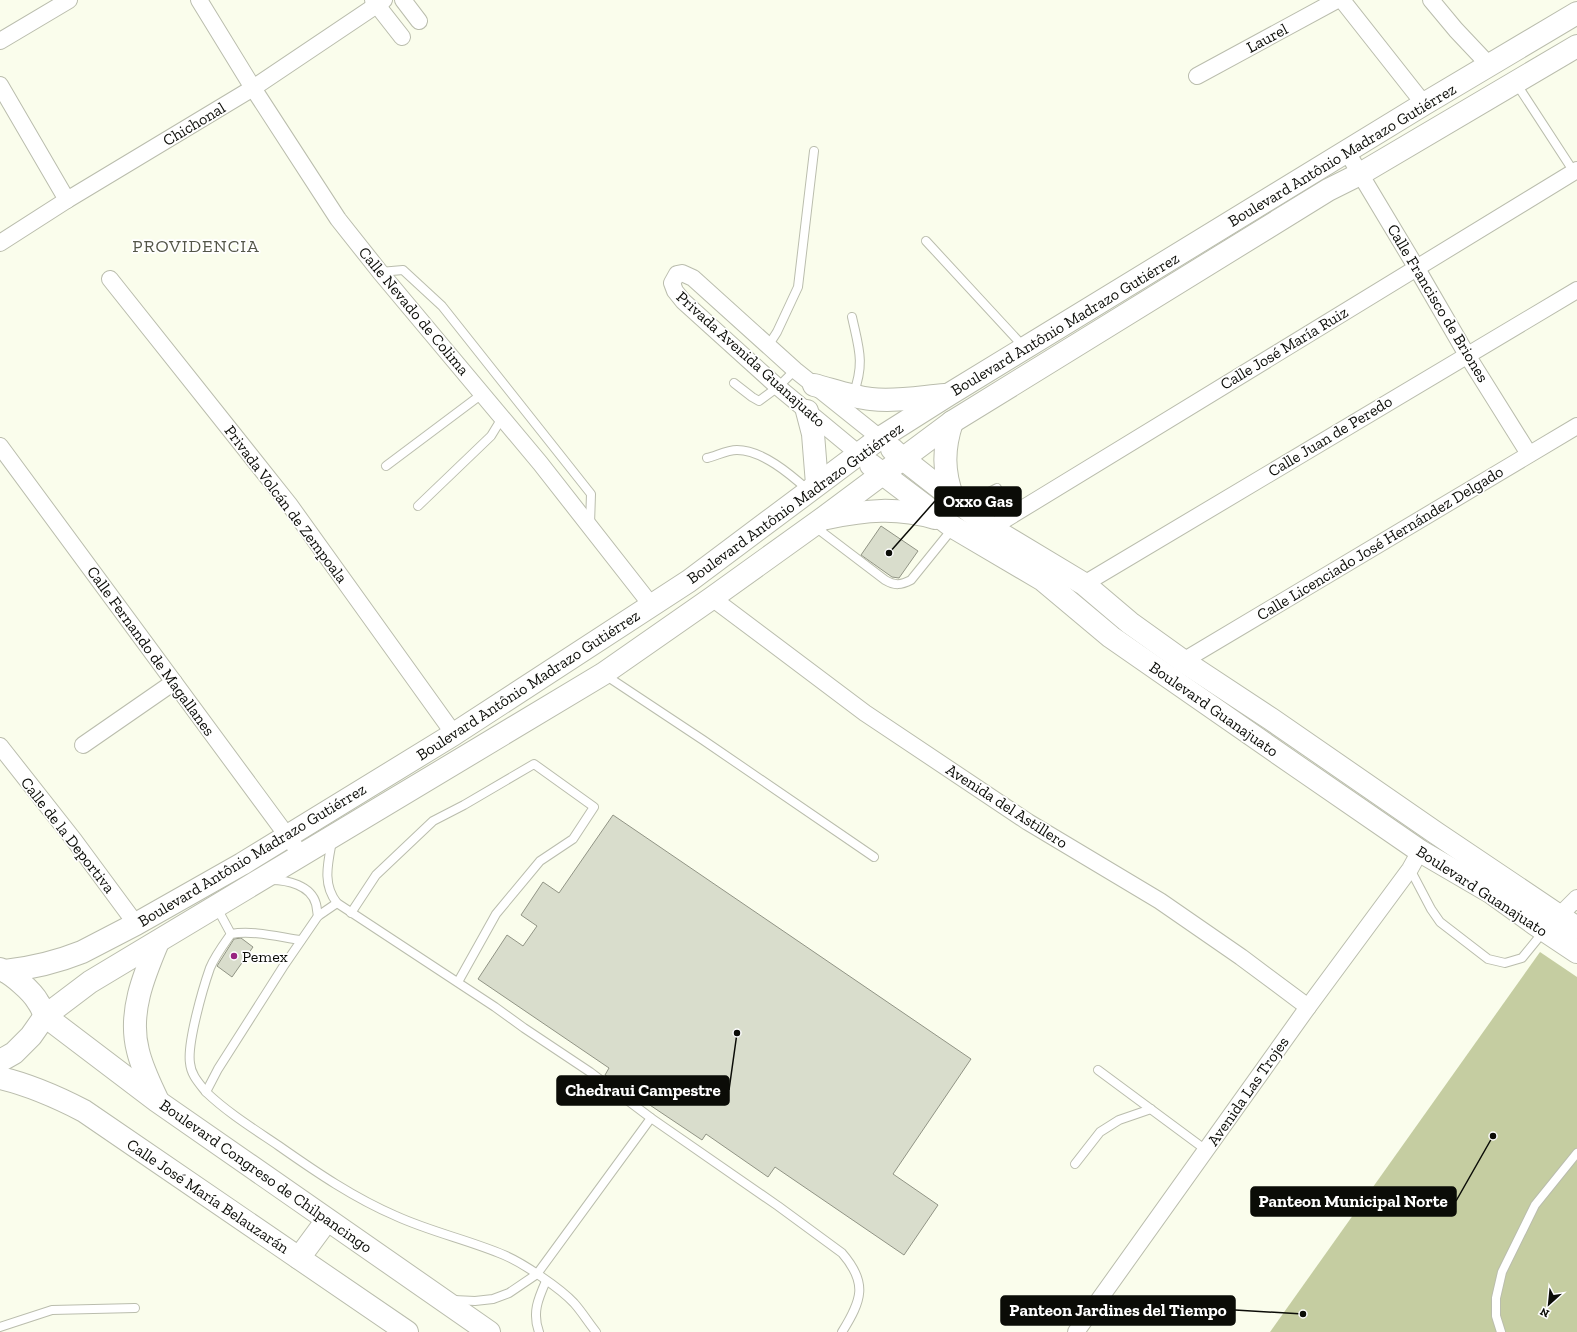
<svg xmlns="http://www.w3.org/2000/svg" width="1577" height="1332" font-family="'Zilla Slab',serif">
  <rect width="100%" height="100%" fill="#fafdec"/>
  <polygon fill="#c5cda1" points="1540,952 1577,977 1577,1332 1270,1332"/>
  <g fill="#d9ddcc" stroke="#919485">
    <polygon points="881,526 918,551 899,578 892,577 861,555"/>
    <polygon points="613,815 971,1059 893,1174 938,1205 904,1255 775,1167 768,1177 706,1134 702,1140 605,1075 609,1068 478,979 507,935 523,946 537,926 521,915 543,882 559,893"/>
    <polygon points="241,938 253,947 232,977 217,966 234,939"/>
  </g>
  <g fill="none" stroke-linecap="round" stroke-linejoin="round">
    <defs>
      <g id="lane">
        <polyline points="1516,83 1574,172"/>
        <polyline points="926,241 1024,347"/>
        <polyline points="380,272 403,270 442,306 591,494 590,524"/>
        <path d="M852,317C859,349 865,363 853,395"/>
        <polyline points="768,346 777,332 798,287 814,151"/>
        <polyline points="734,383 752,397 759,401 778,387 795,370"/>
        <path d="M707,458C716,456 727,450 737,450C762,450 790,474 808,490"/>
        <polyline points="386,466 482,394"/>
        <polyline points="963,505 997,488"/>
        <polyline points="418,506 491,436 502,418"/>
        <path d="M814,526L885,580C895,586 901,585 911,580L953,528"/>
        <polyline points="605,675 703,740 874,857"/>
        <path d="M332,841C328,863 322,884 337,903L495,1007L524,1028L590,1072L651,1118L778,1206L842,1253C868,1283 862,1300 842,1332"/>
        <polyline points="1410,869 1431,909 1440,922 1488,959 1505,963 1522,958 1544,931"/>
        <path d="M271,880C287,880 311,885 316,904C317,908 317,912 318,916"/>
        <path d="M337,903L318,916L283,967L218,1069L206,1092C228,1113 254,1129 279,1146C316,1172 354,1198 396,1216C431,1232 469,1240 504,1255C523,1263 560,1288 574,1303C582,1312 588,1322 596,1332"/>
        <polyline points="217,908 231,934"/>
        <polyline points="351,913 376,875 433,821 464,805 534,764 594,807 573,839 540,861 496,914 458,982"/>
        <polyline points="1098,1070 1206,1150"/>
        <path d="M206,1092C199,1083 191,1075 190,1063C187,1043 203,988 210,968C215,956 224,944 231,934C253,930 279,937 301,940"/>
        <polyline points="1075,1164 1100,1132 1119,1120 1151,1109"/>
        <polyline points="454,1300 475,1301 493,1299 509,1293 537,1274 651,1118"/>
        <polyline points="0,1327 52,1310 135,1308"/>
        <path d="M539,1332C532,1313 538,1299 546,1281"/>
        <polyline points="1501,1332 1496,1316 1496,1298 1502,1272 1535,1205 1577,1153"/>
      </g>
      <g id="street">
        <polyline points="199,0 253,88 338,219 380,272 540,463 652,606"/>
        <polyline points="373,0 402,37"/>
        <polyline points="403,0 419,21"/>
        <polyline points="1342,0 1424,104"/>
        <polyline points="1431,0 1456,30 1490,66"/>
        <polyline points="0,41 69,0"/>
        <polyline points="1197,76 1337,0"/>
        <polyline points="0,85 67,200"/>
        <polyline points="1347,152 1416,267 1467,355 1529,454"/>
        <polyline points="0,243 67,200 253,88 384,0"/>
        <polyline points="110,279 289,504 454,734"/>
        <polyline points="0,446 302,856"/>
        <polyline points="859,454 778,387 683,301 675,291 672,283 677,274 682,273 693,278 795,370 880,438"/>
        <polyline points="991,528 1577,170"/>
        <polyline points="1084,584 1577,290"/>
        <polyline points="712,598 865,713 1028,822 1160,901 1241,957 1308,1007"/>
        <polyline points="1183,661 1577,426"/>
        <polyline points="83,745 174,682"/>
        <polyline points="0,746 74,840 136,924"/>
        <polyline points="1559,916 1577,898"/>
        <polyline points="1076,1332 1308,1007 1410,869 1420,851"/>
      </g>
      <g id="secondary">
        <path d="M814,385C833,390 852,397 871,399C895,402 921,397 945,395"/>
        <polyline points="807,411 813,434 817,484"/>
        <path d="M952,422C943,449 943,472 953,498"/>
        <polyline points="892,449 902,458 991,528 1084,584 1130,623 1183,661 1271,719 1436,833 1577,928"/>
        <polyline points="871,465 953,527 1043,580 1111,637 1298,767 1420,851 1492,893 1535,924 1577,952"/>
        <path d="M827,518C866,510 897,507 935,518"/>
        <path d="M0,969C11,973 32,991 38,1002C41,1006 43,1011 45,1016L157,1101L489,1332"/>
        <path d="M5,971C32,968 57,962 82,952L136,924L242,864L454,734L689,581L880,438L948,395L1424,104L1577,13"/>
        <polyline points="0,1061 14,1053 31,1036 45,1016 90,982 603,674 712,598 822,519 952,422 1328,190 1360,174 1577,46"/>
        <path d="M0,1078C30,1085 57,1097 84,1111L407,1332"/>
        <path d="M157,1099C150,1084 142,1068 138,1051C128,1013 144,975 158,942"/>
        <polyline points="299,1258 327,1220"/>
      </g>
    </defs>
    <use href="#lane" stroke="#babdad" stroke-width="10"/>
    <use href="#street" stroke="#babdad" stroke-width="18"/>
    <use href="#secondary" stroke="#babdad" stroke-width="24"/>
    <use href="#lane" stroke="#fff" stroke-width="8"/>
    <use href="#street" stroke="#fff" stroke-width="16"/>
    <use href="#secondary" stroke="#fff" stroke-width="22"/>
  </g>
  <circle fill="#982380" stroke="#fff" stroke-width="1.5" cx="234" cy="956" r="4"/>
  <g text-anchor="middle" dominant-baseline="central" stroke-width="3.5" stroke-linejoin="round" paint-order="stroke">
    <g font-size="16" fill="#0b0c07" stroke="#fff">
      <text transform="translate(1267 38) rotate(-28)">Laurel</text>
      <text transform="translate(194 124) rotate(-31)">Chichonal</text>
      <text transform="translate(1342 155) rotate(-31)">Boulevard Antônio Madrazo Gutiérrez</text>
      <text transform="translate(1438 303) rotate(59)">Calle Francisco de Briones</text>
      <text transform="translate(414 311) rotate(50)">Calle Nevado de Colima</text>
      <text transform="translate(1065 324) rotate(-31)">Boulevard Antônio Madrazo Gutiérrez</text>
      <text transform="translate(1284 348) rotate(-31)">Calle José María Ruiz</text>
      <text transform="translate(751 359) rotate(42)">Privada Avenida Guanajuato</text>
      <text transform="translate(1330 436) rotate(-31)">Calle Juan de Peredo</text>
      <text transform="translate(795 503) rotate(-36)">Boulevard Antônio Madrazo Gutiérrez</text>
      <text transform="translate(286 504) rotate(53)">Privada Volcán de Zempoala</text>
      <text transform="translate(1380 543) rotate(-31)">Calle Licenciado José Hernández Delgado</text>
      <text transform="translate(151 651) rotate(54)">Calle Fernando de Magallanes</text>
      <text transform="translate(528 685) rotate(-33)">Boulevard Antônio Madrazo Gutiérrez</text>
      <text transform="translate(1214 709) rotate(35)">Boulevard Guanajuato</text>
      <text transform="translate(1007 806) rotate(33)">Avenida del Astillero</text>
      <text transform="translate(68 835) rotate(52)">Calle de la Deportiva</text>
      <text transform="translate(252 855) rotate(-31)">Boulevard Antônio Madrazo Gutiérrez</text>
      <text transform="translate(1482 891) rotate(33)">Boulevard Guanajuato</text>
      <text transform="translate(1248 1091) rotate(-55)">Avenida Las Trojes</text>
      <text transform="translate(266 1176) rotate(35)">Boulevard Congreso de Chilpancingo</text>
      <text transform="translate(208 1196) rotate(34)">Calle José María Belauzarán</text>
    </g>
    <g font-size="16" fill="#0b0c07" stroke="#fff" text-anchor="start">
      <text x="242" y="956">Pemex</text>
    </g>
    <g font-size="18" letter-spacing="1" fill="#535648" stroke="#fff">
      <text x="196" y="246">PROVIDENCIA</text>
    </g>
  </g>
  <path fill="none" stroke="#0b0c07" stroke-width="1.5" d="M889 553L935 501M737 1033L729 1090M1493 1136L1456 1201M1303 1314L1235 1310"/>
  <g fill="#0b0c07" stroke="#fff" stroke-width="1.5">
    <circle cx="889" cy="553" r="4"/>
    <circle cx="737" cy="1033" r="4"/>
    <circle cx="1493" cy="1136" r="4"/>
    <circle cx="1303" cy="1314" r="4"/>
  </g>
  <g fill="#0b0c07" stroke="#0b0c07" stroke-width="1.5">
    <rect x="935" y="487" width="86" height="29" rx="4"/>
    <rect x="557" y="1076" width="172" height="29" rx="4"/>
    <rect x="1251" y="1187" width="205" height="29" rx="4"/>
    <rect x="1001" y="1296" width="234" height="29" rx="4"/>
  </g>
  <g font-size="17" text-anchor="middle" font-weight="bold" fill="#fff">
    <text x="978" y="507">Oxxo Gas</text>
    <text x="643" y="1096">Chedraui Campestre</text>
    <text x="1353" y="1207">Panteon Municipal Norte</text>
    <text x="1118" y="1316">Panteon Jardines del Tiempo</text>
  </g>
  <g transform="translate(1549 1304) rotate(207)" stroke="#ffffff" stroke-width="3" paint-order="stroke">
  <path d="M0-3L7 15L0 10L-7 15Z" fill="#0b0c07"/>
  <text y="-6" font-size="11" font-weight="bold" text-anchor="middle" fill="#0b0c07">N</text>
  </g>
</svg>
